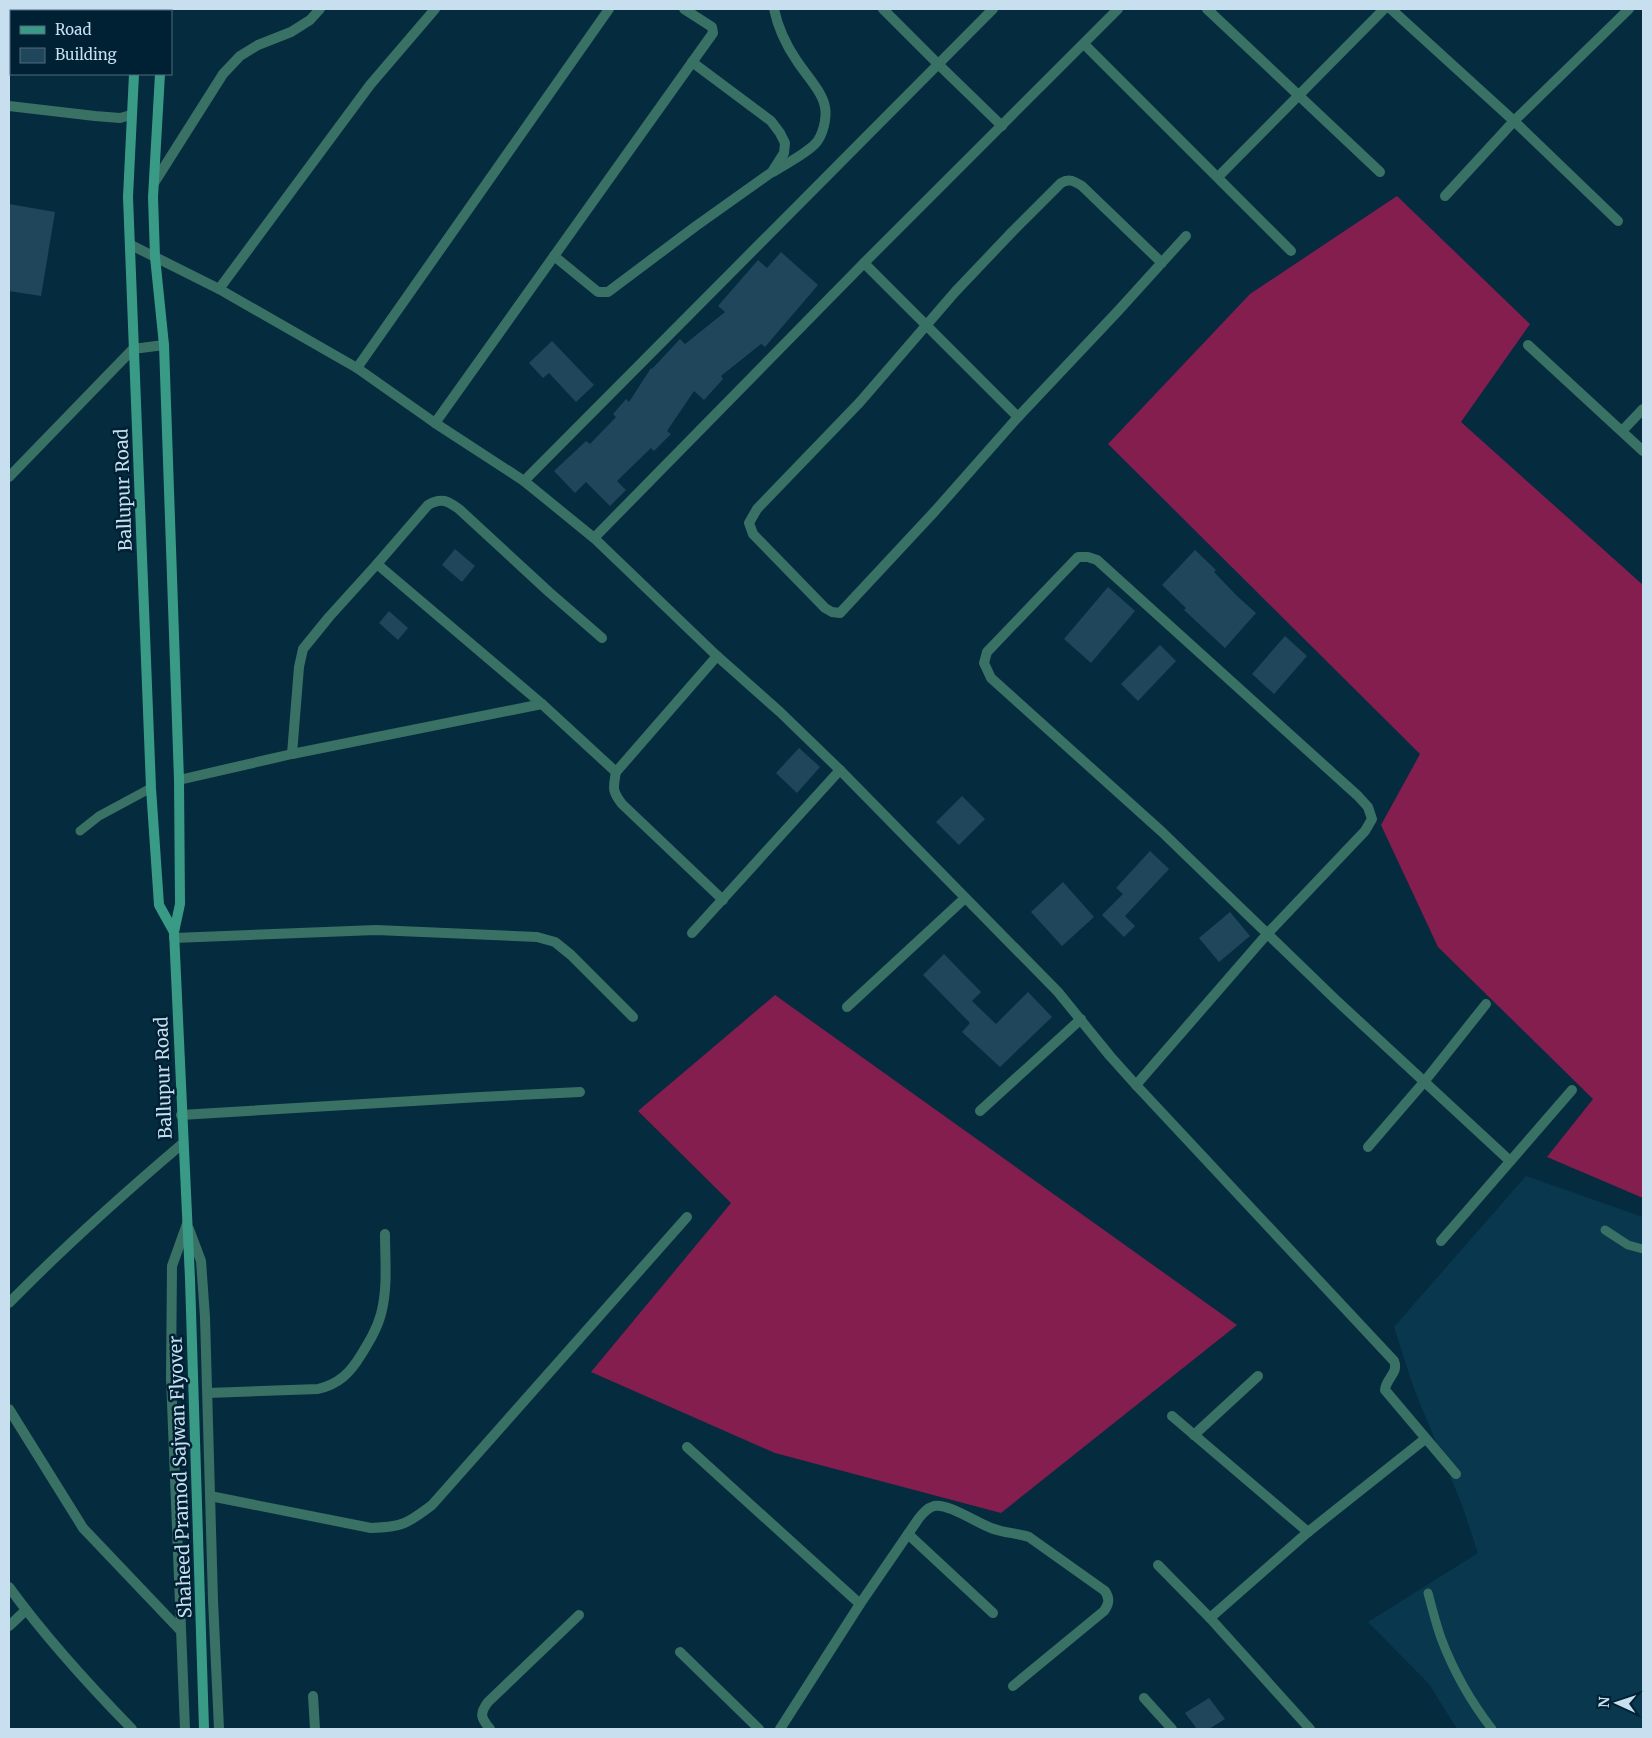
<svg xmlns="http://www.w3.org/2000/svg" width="1652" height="1738" font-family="Merriweather,serif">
  <rect width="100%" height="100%" fill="#052b3f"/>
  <polygon fill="#09374e" points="1526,1176 1643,1217 1643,1729 1457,1729 1429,1684 1368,1622 1478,1553 1462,1505 1414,1389 1394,1327"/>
  <g fill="#831e4e">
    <polygon points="1397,196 1530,324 1461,422 1643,585 1643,1198 1547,1157 1593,1099 1438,947 1381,825 1420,754 1108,444 1250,294"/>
    <polygon points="775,995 1237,1325 1001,1513 775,1453 591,1372 731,1203 638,1111"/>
  </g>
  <g fill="#20465b">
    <polygon points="9,204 55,212 41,296 9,291"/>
    <polygon points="781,252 818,285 765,347 761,344 721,376 723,379 704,400 694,391 667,431 671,434 654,451 651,448 617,481 626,490 610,506 586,482 575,493 554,471 586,441 590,444 616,417 613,414 626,399 629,402 651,368 652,369 680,339 685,344 725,312 718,306 758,260 767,268"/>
    <polygon points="552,341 594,385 576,402 549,373 543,378 529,363"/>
    <polygon points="455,549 475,566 462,582 442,565"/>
    <polygon points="1195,550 1216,570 1214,572 1237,596 1256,613 1225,648 1184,610 1186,608 1162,585"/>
    <polygon points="1108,587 1135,611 1091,663 1064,639"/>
    <polygon points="389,611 408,628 398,640 379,623"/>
    <polygon points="1285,636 1307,656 1274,694 1252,674"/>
    <polygon points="1160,645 1176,661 1138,701 1121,684"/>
    <polygon points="799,748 820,767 797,793 776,773"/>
    <polygon points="962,796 985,819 959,845 936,822"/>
    <polygon points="1150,851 1169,869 1125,916 1135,926 1124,937 1102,915 1123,894 1116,888"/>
    <polygon points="1063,882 1094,917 1062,946 1031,912"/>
    <polygon points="1230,912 1250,936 1219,962 1199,938"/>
    <polygon points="944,954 981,992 972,1001 996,1024 1028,992 1052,1017 1000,1067 962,1032 970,1023 923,975"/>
    <polygon points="1209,1698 1225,1719 1209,1729 1197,1729 1185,1713"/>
  </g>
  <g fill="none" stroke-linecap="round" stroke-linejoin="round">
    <g stroke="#397164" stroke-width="9">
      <polyline points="80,831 99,816 151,788"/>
      <polyline points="1605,1230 1628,1245 1643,1249"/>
      <path d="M1428,1593C1432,1608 1436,1624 1441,1638C1453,1670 1471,1702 1492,1729"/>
    </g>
    <g stroke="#397164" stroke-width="10">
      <polyline points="883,9 938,64 1002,126"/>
      <polyline points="1207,9 1380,172"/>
      <polyline points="1391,9 1514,121 1629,9"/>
      <polyline points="1084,44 1291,251"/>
      <polyline points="9,106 95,116 120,118 131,115"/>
      <path d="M773,172C787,163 804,155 815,144C823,136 827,118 825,107C822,91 806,75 797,61C786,45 778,28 774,9"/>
      <polyline points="1218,177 1384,9"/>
      <polyline points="154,183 223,74 240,56 258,45 291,32 310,20 320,9"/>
      <polyline points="1445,196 1514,121 1618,221"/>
      <path d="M131,245L219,289L357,368L435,423L524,481L594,538L717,656L780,712L840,770L1058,992L1110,1056L1136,1085L1394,1361C1399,1373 1386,1378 1385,1390L1456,1474"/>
      <polyline points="554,256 598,292 608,292 696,226 772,172 784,153 785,143 780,133 771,121 692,62"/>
      <polyline points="864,263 1018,417"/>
      <path d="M1162,263L1082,186C1074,181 1069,178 1061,183L1012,232L955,292L860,402L757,509L749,523L753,534L825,608L832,612L840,613L935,511L1018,417L1118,311L1186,236"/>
      <polyline points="219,289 370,85 435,9"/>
      <polyline points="1528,345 1643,451"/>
      <polyline points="357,368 609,9"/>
      <polyline points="435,423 713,33 712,27 684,9"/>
      <polyline points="1622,431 1643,409"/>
      <polyline points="9,477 133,349 164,345"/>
      <polyline points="524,481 993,9"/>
      <polyline points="594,538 864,263 1118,9"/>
      <path d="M377,564L542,704L616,772C613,788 612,791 622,804L723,900"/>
      <path d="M292,754L299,667L303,649L329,617L377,564L428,505C441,497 448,501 459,509L549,592L602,638"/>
      <polyline points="616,772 717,656"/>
      <polyline points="179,780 292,754 542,704"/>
      <polyline points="692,933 840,770"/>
      <polyline points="174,938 376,930 537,937 555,942 571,955 633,1017"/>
      <polyline points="847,1007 965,898"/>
      <polyline points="1136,1085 1268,933 1365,831 1372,819 1368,807 1358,796 1097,560 1088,557 1078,557 987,652 984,663 991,678 1161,831 1336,1000 1510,1161"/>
      <polyline points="980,1111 1081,1019"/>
      <polyline points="181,1115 480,1097 580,1092"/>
      <polyline points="1368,1147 1424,1082 1486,1004"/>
      <polyline points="1441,1241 1572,1090"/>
      <path d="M9,1303C64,1247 122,1195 182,1144"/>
      <path d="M208,1393L318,1389C339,1384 350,1373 361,1355C369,1342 377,1329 381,1314C388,1288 385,1260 385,1234"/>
      <polyline points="9,1409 83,1528 181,1631"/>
      <polyline points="1172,1416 1308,1532"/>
      <polyline points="1194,1435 1258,1376"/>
      <polyline points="687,1447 860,1604"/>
      <path d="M210,1496L371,1528C402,1527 407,1524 432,1505L687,1217"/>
      <polyline points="908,1534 993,1613"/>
      <polyline points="1158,1565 1210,1618 1310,1729"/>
      <path d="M9,1587C46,1638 88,1684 132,1729"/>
      <polyline points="1210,1618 1308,1532 1425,1439"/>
      <polyline points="9,1626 26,1610"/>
      <polyline points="680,1652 759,1729"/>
      <polyline points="313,1696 315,1729"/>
      <polyline points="1144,1698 1172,1729"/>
      <path d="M490,1729C481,1718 479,1714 488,1702L579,1615"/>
      <path d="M780,1729L860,1604L919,1518C923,1513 927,1508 934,1506C948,1503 977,1523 991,1528C1004,1533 1017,1533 1029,1537L1105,1591C1110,1599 1109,1604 1104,1611L1013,1686"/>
    </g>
    <g stroke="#397164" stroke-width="10">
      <polyline points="189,1229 201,1261 205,1317 213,1600 219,1729"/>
      <polyline points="185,1729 171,1378 172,1266 187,1224"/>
    </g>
    <g stroke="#399b86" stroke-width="10">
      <polyline points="138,11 138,9"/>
      <polyline points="163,11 163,9"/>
      <polyline points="134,74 128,197 151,788 159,905 174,932"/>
      <polyline points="160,74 153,197 155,257 164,345 179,780 180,904 174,932 190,1279 204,1729"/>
    </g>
  </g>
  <g text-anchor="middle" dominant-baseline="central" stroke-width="5" stroke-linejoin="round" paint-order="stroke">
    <g font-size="18" fill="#c7dfef" stroke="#002134">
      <text transform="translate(123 490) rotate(-92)">Ballupur Road</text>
      <text transform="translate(163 1078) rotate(-92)">Ballupur Road</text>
      <text transform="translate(180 1477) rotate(-92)">Shaheed Pramod Sajwan Flyover</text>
    </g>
  </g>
  <rect width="1652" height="1738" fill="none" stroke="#c7dfef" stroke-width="20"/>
  <rect x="10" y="10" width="162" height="65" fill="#002134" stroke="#506d7f"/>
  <rect x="20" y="26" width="25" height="8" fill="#399b86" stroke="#506d7f"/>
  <text x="55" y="35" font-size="15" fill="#c7dfef">Road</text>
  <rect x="20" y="48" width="25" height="15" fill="#20465b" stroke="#506d7f"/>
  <text x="55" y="60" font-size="15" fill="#c7dfef">Building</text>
  <g transform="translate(1617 1703) rotate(273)" stroke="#002134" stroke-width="4" paint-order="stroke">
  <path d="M0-4L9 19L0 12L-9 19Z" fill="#c7dfef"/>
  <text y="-8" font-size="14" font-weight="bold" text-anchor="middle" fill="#c7dfef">N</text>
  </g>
</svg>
